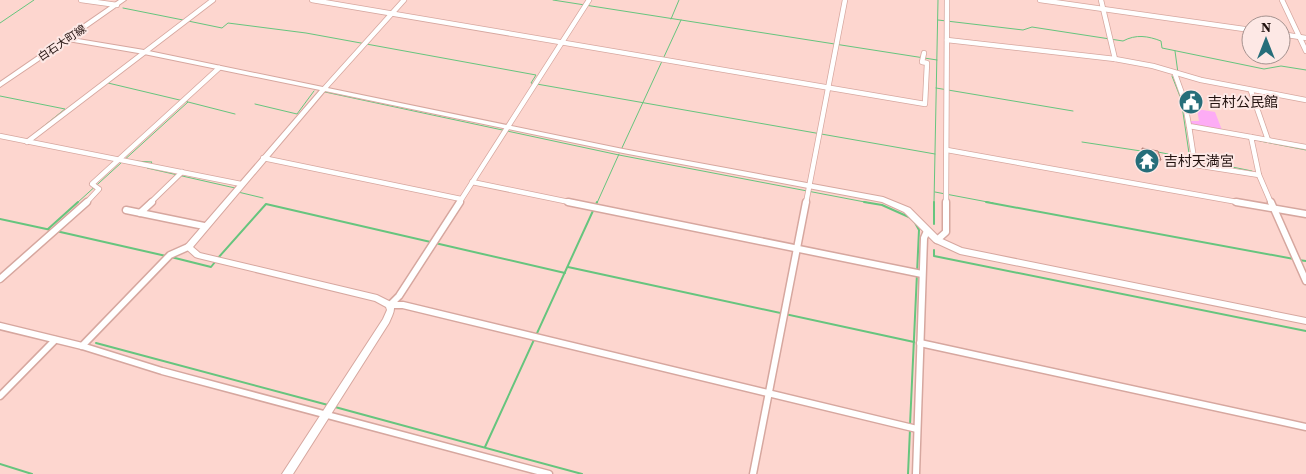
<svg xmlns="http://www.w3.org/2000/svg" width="1306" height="474" font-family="'Source Serif 4','Noto Sans JP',serif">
  <rect width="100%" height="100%" fill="#fdd6cf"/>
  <polygon fill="#fdacf5" points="1197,109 1215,112 1222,130 1191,125 1191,121 1199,121"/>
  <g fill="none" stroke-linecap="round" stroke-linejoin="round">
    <g stroke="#66c57e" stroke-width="1">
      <polyline points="553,0 937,60"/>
      <polyline points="123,8 183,20"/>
      <polyline points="671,19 679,0"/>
      <path d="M938,20L1023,30L1032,27L1123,41C1136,34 1148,36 1161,41L1162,48L1264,69L1281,66L1306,70"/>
      <polyline points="188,21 222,28 228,23 306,33 536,75 531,83 935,154"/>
      <polyline points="0,23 34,0"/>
      <polyline points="1175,51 1178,73"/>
      <polyline points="1172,76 1181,99 1190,160"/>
      <polyline points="936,88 1073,111"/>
      <polyline points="325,92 619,155 870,203"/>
      <polyline points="0,96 65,109 34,134"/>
      <polyline points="188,102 235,114"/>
      <polyline points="255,104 297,114 314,91"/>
      <polyline points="1260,141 1306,150"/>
      <polyline points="1082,142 1141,151"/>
      <polyline points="621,150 681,20"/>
      <polyline points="1158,152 1252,171"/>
      <polyline points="133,161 152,162 147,168 235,188"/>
      <polyline points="238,192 263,198"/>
      <polyline points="935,192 993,203"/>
      <polyline points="77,203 188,102 108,83"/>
      <polyline points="597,203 619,154"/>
      <polyline points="934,203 938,0"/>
    </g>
    <g stroke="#66c57e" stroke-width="2">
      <polyline points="864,202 882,205 911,218"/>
      <polyline points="986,202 1294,259"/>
      <polyline points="0,219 51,230"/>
      <polyline points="934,224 934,202"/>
      <polyline points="48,229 78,202"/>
      <polyline points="56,231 166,256"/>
      <polyline points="934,250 934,256 1306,331"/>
      <polyline points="171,257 211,267 215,262"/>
      <polyline points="218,258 266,204 565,273"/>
      <polyline points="1298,260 1306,261"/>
      <polyline points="568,267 914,342"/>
      <polyline points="96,343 328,405"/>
      <polyline points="335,407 582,474"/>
      <polyline points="910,425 919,230 914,221"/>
      <polyline points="485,447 597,202"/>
      <polyline points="0,464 32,474"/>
      <polyline points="908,474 910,429"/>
    </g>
    <defs>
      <g id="street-far1">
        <polyline points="81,0 117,5"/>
        <polyline points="312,0 925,104 927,63 922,62 924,53"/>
        <polyline points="1040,0 1251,30"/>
        <polyline points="1101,0 1115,59"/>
        <polyline points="1282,0 1306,51"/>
        <polyline points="1281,34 1306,38"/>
        <polyline points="947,40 1115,59 1153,66 1201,80 1306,100"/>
        <polyline points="1175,74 1184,99 1189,126 1251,137"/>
        <polyline points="324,89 404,0"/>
        <polyline points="1251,91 1268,140"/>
        <polyline points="1189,126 1195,165 1259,175"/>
        <polyline points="0,136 241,184"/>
        <polyline points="27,142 213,0"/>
        <polyline points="947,150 1243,203"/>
        <polyline points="263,158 461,199"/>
        <polyline points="472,182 574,203"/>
        <polyline points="86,203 99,189 92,184 219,68"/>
        <polyline points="150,203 182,172"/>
        <polyline points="459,203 589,0"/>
        <polyline points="806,203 845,0"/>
        <polyline points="946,203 947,0"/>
        <polyline points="1271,203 1259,175 1251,137 1306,147"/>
      </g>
      <g id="street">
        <polyline points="568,202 922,274"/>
        <polyline points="1236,202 1306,214"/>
        <polyline points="1271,202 1306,281"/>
        <polyline points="126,210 204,226"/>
        <polyline points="140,213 152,202"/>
        <polyline points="937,240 946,232 946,202"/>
        <polyline points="0,279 87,202"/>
        <polyline points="390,305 403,305 917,429"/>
        <polyline points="390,305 399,296 460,202"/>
        <polyline points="0,326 82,346 162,371 549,474"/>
        <polyline points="920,343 1306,427"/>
        <polyline points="82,346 170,255 188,247"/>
        <polyline points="0,396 55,340"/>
        <polyline points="753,474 806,202"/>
        <polyline points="916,474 924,238 927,231"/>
      </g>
      <path id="secondary" d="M119,0H126L72,38L144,50L623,149L883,197L910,208L940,238L962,248L1306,318V324L960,254L934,242L904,212L882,202L623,153L325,91L193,247L200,253L377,295L393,303C396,310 392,316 389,323L293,474H282L383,319L387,310L386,307L375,301L198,258L195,257L184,247L320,90L144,54L68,41L0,87V82Z"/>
    </defs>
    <use href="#street-far1" stroke="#d6a79f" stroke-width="6"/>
    <use href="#street" stroke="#d6a79f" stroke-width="9"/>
    <use href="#secondary" stroke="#d6a79f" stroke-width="2"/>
    <use href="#street-far1" stroke="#fff" stroke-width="4.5"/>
    <use href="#street" stroke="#fff" stroke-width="6"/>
    <use href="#secondary" fill="#fff" fill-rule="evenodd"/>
  </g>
  <polygon fill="#d59b90" points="1142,148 1161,160 1156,167 1140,164 1138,155"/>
  <polygon fill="#f8b4a8" stroke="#ae7e76" points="1142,148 1158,151 1161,160 1145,157"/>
  <defs>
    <symbol id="civic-disc" viewBox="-11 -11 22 22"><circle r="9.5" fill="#266e7a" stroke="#fde8e5"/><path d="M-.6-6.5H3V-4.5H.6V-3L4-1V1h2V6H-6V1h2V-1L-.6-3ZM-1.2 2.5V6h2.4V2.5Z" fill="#fff"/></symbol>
    <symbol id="temple-disc" viewBox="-11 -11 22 22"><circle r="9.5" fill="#266e7a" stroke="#fde8e5"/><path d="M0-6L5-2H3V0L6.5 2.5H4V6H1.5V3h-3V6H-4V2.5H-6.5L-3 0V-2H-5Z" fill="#fff"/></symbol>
  </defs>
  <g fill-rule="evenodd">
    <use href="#civic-disc" x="1177" y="88" width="28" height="28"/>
    <use href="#temple-disc" x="1133" y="147" width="28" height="28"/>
  </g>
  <g text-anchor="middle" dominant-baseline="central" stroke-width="4" stroke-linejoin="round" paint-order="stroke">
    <g font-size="11" fill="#21110e" stroke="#fde8e5">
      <text transform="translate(62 43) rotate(-34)">白石大町線</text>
    </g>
    <g font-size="14" fill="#21110e" stroke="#fde8e5" text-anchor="start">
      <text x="1208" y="102">吉村公民館</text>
      <text x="1164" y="161">吉村天満宮</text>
    </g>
  </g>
  <g transform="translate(1266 40)"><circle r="24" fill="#fde8e5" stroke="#a5928f"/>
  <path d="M0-4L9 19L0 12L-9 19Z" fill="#266e7a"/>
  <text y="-8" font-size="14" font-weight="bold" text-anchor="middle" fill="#21110e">N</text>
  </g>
</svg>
